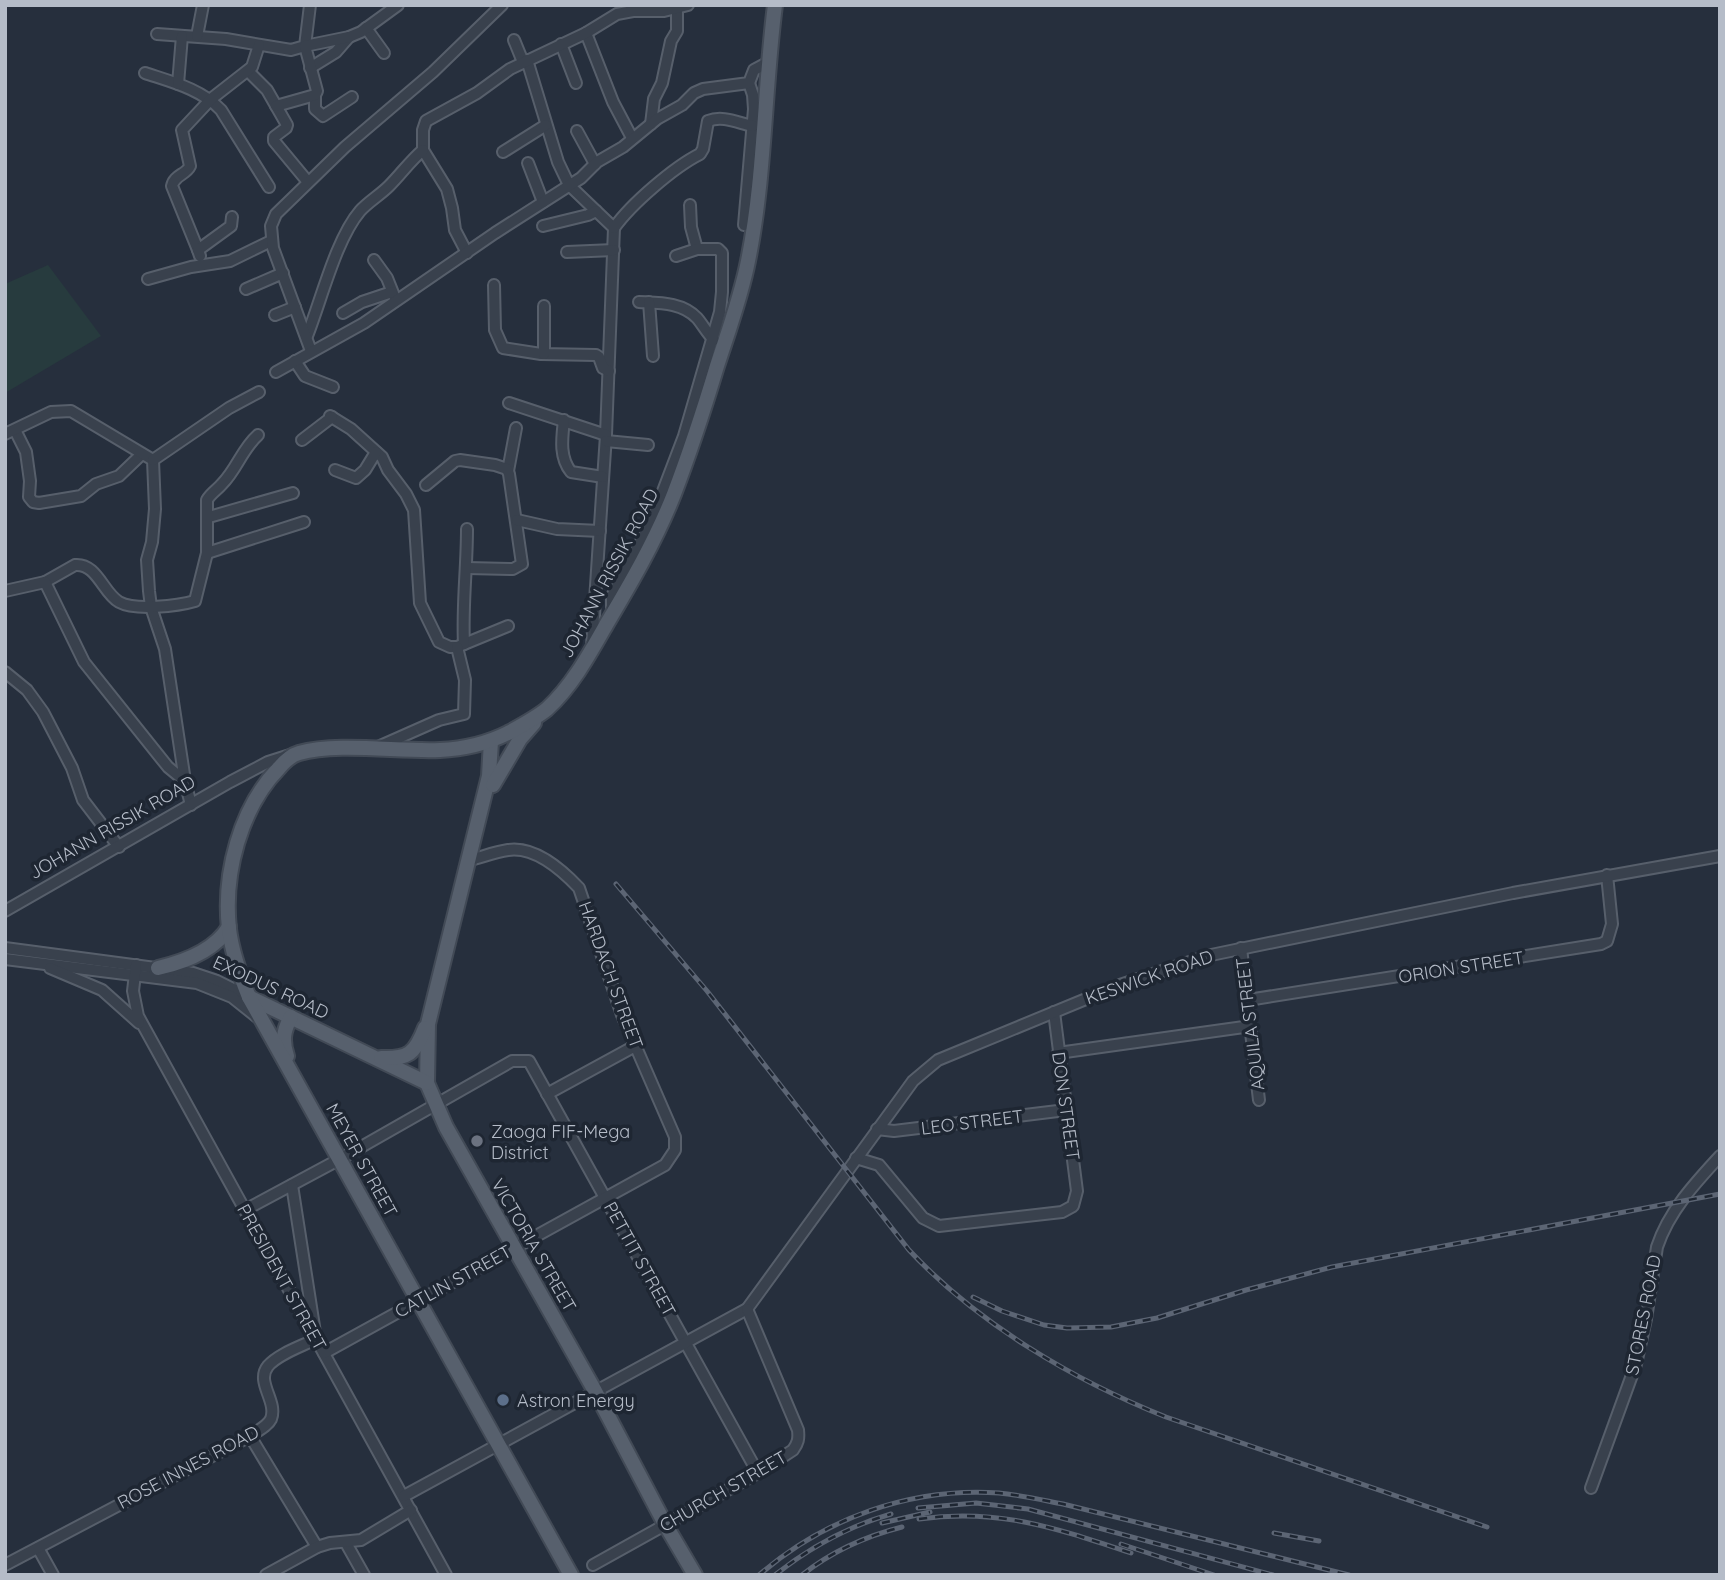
<svg xmlns="http://www.w3.org/2000/svg" width="1725" height="1580" font-family="Quicksand,sans-serif">
  <rect width="100%" height="100%" fill="#262f3d"/>
  <polygon fill="#273b3e" points="48,265 101,336 5,393 5,284"/>
  <g fill="none" stroke-linecap="round" stroke-linejoin="round">
    <defs>
      <g id="minor">
        <polyline points="366,28 384,53"/>
        <polyline points="586,33 613,102 632,138"/>
        <polyline points="157,34 226,39 291,50 305,46 310,5"/>
        <polyline points="197,36 203,5"/>
        <polyline points="514,40 523,62"/>
        <polyline points="561,44 576,83"/>
        <polyline points="527,60 558,162 569,185 614,228 606,435 592,646"/>
        <polyline points="310,68 336,52 349,37"/>
        <polyline points="248,71 267,90 287,125 286,128 274,137 274,141 308,182"/>
        <path d="M145,73C172,82 201,89 221,110L269,187"/>
        <polyline points="178,84 182,36"/>
        <polyline points="315,95 315,109 323,116 352,97"/>
        <polyline points="276,106 315,95 317,91 305,46 349,37 361,32 398,5"/>
        <polyline points="651,124 654,99 662,83 671,41 677,31 677,8"/>
        <polyline points="577,131 595,164"/>
        <polyline points="503,152 546,125"/>
        <polyline points="528,163 543,202"/>
        <polyline points="690,205 691,227 697,249"/>
        <polyline points="744,225 754,109 753,95 749,83"/>
        <polyline points="543,226 588,215 596,211"/>
        <path d="M614,228C631,204 674,167 700,154L703,149L708,121C723,115 738,123 753,126"/>
        <path d="M198,250L172,186C174,175 186,175 190,166L182,130L211,99L252,67L259,45"/>
        <polyline points="567,252 614,250"/>
        <polyline points="467,253 455,230 452,208 447,189 423,150 423,130 426,121 477,93 510,69 586,33 617,14 633,11 664,11 688,5"/>
        <polyline points="200,256 198,250 231,226 232,217"/>
        <polyline points="374,260 387,278 395,298"/>
        <polyline points="148,279 191,267 230,261 271,241"/>
        <polyline points="494,285 495,330 503,348 541,354 596,355 599,357 603,368 609,371"/>
        <polyline points="246,289 283,273"/>
        <path d="M639,302C659,303 682,302 697,318C703,325 707,333 714,340"/>
        <polyline points="649,302 653,356"/>
        <polyline points="343,313 362,302 392,292"/>
        <polyline points="275,315 295,307"/>
        <path d="M307,336C321,301 336,239 360,211C368,202 380,195 389,186C401,174 410,161 423,150"/>
        <polyline points="311,351 273,248 271,226 276,214 345,147 433,72 502,5"/>
        <polyline points="544,354 544,306"/>
        <polyline points="295,361 305,376 333,387"/>
        <polyline points="276,372 364,323 495,233 581,178 597,162 623,147 657,119 682,105 694,93 703,89 749,83 754,70 767,63"/>
        <polyline points="509,403 606,435"/>
        <polyline points="330,416 351,429 382,457 388,470 406,494 414,510 420,603 439,642 450,647 457,647 508,626"/>
        <path d="M564,420C562,438 559,457 571,472L603,477"/>
        <polyline points="15,430 26,452 30,481 29,497 33,502 39,503 81,496 96,484 119,476 142,454"/>
        <polyline points="5,434 51,412 71,411 153,460 155,509 152,542 147,560 149,591 151,607 165,649 185,781"/>
        <polyline points="302,440 332,417"/>
        <polyline points="606,441 648,445"/>
        <polyline points="153,460 229,408 259,392"/>
        <polyline points="335,470 356,478 365,470 376,452"/>
        <polyline points="508,471 516,428"/>
        <polyline points="426,485 455,461 460,460 495,465 507,469 509,474 522,564 513,569 467,568"/>
        <polyline points="209,517 293,493"/>
        <polyline points="517,520 557,529 600,531"/>
        <polyline points="207,553 304,522"/>
        <path d="M45,582L75,565C97,563 103,593 119,602C135,611 178,606 195,601L207,553V500C211,493 217,490 222,484C237,469 242,449 258,435"/>
        <polyline points="5,591 45,582 84,662 168,767 185,781 191,805"/>
        <polyline points="612,613 612,596 652,520 684,436 720,312 722,292 722,253 718,249 697,249 676,256"/>
        <path d="M464,644C462,605 467,568 467,529"/>
        <polyline points="5,672 27,690 43,712 72,768 83,800 119,847"/>
        <polyline points="378,747 439,720 464,714 465,680 457,647"/>
        <polyline points="5,911 230,782 268,762 290,755"/>
        <polyline points="5,948 193,973 217,981 249,997"/>
        <polyline points="1241,948 1259,1100"/>
        <polyline points="5,959 197,983 232,997 257,1017"/>
        <polyline points="136,965 133,991 138,1016 446,1575"/>
        <polyline points="50,968 102,990 139,1023"/>
        <polyline points="1248,1000 1601,944 1607,941 1612,924 1607,875"/>
        <polyline points="1058,1053 1251,1026"/>
        <polyline points="547,1094 635,1046"/>
        <polyline points="877,1129 894,1131 1066,1110"/>
        <polyline points="856,1158 879,1165 923,1218 939,1226 1062,1212 1073,1206 1077,1191 1054,1012"/>
        <polyline points="245,1210 340,1159 512,1061 529,1061 758,1473"/>
        <path d="M324,1353L665,1165L675,1150V1137L622,1015L579,888C561,869 535,846 508,850C495,852 482,857 470,860"/>
        <polyline points="250,1436 317,1547"/>
        <path d="M1591,1488L1636,1364L1646,1319L1657,1247C1669,1211 1695,1183 1720,1156"/>
        <polyline points="404,1496 747,1309 900,1099 913,1081 938,1060 1120,985 1211,955 1513,893 1720,856"/>
        <polyline points="346,1543 364,1575"/>
        <polyline points="38,1548 53,1575"/>
        <path d="M5,1565L250,1436C257,1431 267,1427 271,1419C278,1401 255,1382 268,1366C278,1354 302,1346 316,1339L292,1185"/>
        <path d="M593,1565L758,1473L793,1450C798,1443 799,1439 798,1430L747,1309"/>
        <polyline points="266,1575 317,1547 330,1543 361,1540 411,1510"/>
      </g>
      <g id="major">
        <polyline points="491,741 489,776 428,1024 427,1083 446,1127 595,1391 665,1524 695,1575"/>
        <polyline points="493,785 520,739 534,723"/>
        <path d="M158,968C184,962 215,950 229,927"/>
        <polyline points="249,997 427,1083"/>
        <path d="M287,1056C282,1041 283,1031 291,1017"/>
        <path d="M381,1058C408,1059 415,1054 425,1028"/>
        <path d="M571,1575L249,997C240,975 232,953 229,929C223,874 240,808 279,768C284,762 292,755 299,753C338,742 399,752 440,750C464,749 488,743 508,733C521,726 536,718 547,709C572,686 589,655 606,625C631,583 656,540 674,494C690,452 704,409 717,366C728,332 741,297 748,261C765,177 764,90 775,5"/>
      </g>
    </defs>
    <use href="#minor" stroke="#575f6b" stroke-width="14"/>
    <use href="#major" stroke="#424a56" stroke-width="18"/>
    <use href="#minor" stroke="#39414d" stroke-width="10"/>
    <use href="#major" stroke="#57606d" stroke-width="14"/>
    <defs>
      <g id="rail">
        <path d="M616,884L707,991L909,1250C977,1323 1073,1380 1166,1417L1487,1527"/>
        <polyline points="973,1297 1002,1311 1044,1325 1067,1328 1111,1327 1157,1318 1246,1290 1332,1267 1720,1194"/>
        <polyline points="918,1508 976,1503 1028,1509 1273,1575"/>
        <path d="M919,1519C999,1508 1056,1528 1131,1553"/>
        <polyline points="882,1523 930,1512"/>
        <polyline points="1274,1533 1319,1541"/>
        <polyline points="1121,1544 1214,1575"/>
        <path d="M759,1575C825,1518 911,1487 999,1493C1020,1495 1042,1500 1063,1504L1349,1575"/>
        <path d="M775,1575C809,1548 849,1526 891,1514"/>
        <path d="M802,1575C831,1552 866,1536 902,1527"/>
      </g>
    </defs>
    <use href="#rail" stroke="#5c6574" stroke-width="5"/>
    <use href="#rail" stroke="#1e2632" stroke-width="2.5" stroke-dasharray="8" stroke-linecap="butt"/>
  </g>
  <circle fill="#6b7280" stroke="#1e2632" stroke-width="2.5" cx="477" cy="1141" r="7"/>
  <circle fill="#5c6f8a" stroke="#1e2632" stroke-width="2.5" cx="503" cy="1400" r="7"/>
  <g text-anchor="middle" dominant-baseline="central" stroke-width="7" stroke-linejoin="round" paint-order="stroke">
    <g font-size="18" fill="#b5bcc8" stroke="#1e2632">
      <text transform="translate(609 573) rotate(-62)">JOHANN RISSIK ROAD</text>
      <text transform="translate(112 827) rotate(-30)">JOHANN RISSIK ROAD</text>
      <text transform="translate(1461 967) rotate(-9)">ORION STREET</text>
      <text transform="translate(611 975) rotate(70)">HARDACH STREET</text>
      <text transform="translate(1149 977) rotate(-19)">KESWICK ROAD</text>
      <text transform="translate(271 987) rotate(25)">EXODUS ROAD</text>
      <text transform="translate(1250 1024) rotate(-97)">AQUILA STREET</text>
      <text transform="translate(1066 1106) rotate(82)">DON STREET</text>
      <text transform="translate(972 1122) rotate(-7)">LEO STREET</text>
      <text transform="translate(362 1160) rotate(61)">MEYER STREET</text>
      <text transform="translate(534 1245) rotate(60)">VICTORIA STREET</text>
      <text transform="translate(640 1259) rotate(61)">PETTIT STREET</text>
      <text transform="translate(282 1277) rotate(61)">PRESIDENT STREET</text>
      <text transform="translate(453 1281) rotate(-29)">CATLIN STREET</text>
      <text transform="translate(1643 1315) rotate(-79)">STORES ROAD</text>
      <text transform="translate(188 1467) rotate(-28)">ROSE INNES ROAD</text>
      <text transform="translate(723 1491) rotate(-30)">CHURCH STREET</text>
    </g>
    <g font-size="18" fill="#b5bcc8" stroke="#1e2632" text-anchor="start">
      <text x="491" y="1131">Zaoga FIF-Mega<tspan x="491" dy="21">District</tspan></text>
      <text x="517" y="1400">Astron Energy</text>
    </g>
  </g>
  <rect width="1725" height="1580" fill="none" stroke="#b5bcc8" stroke-width="14"/>
</svg>
